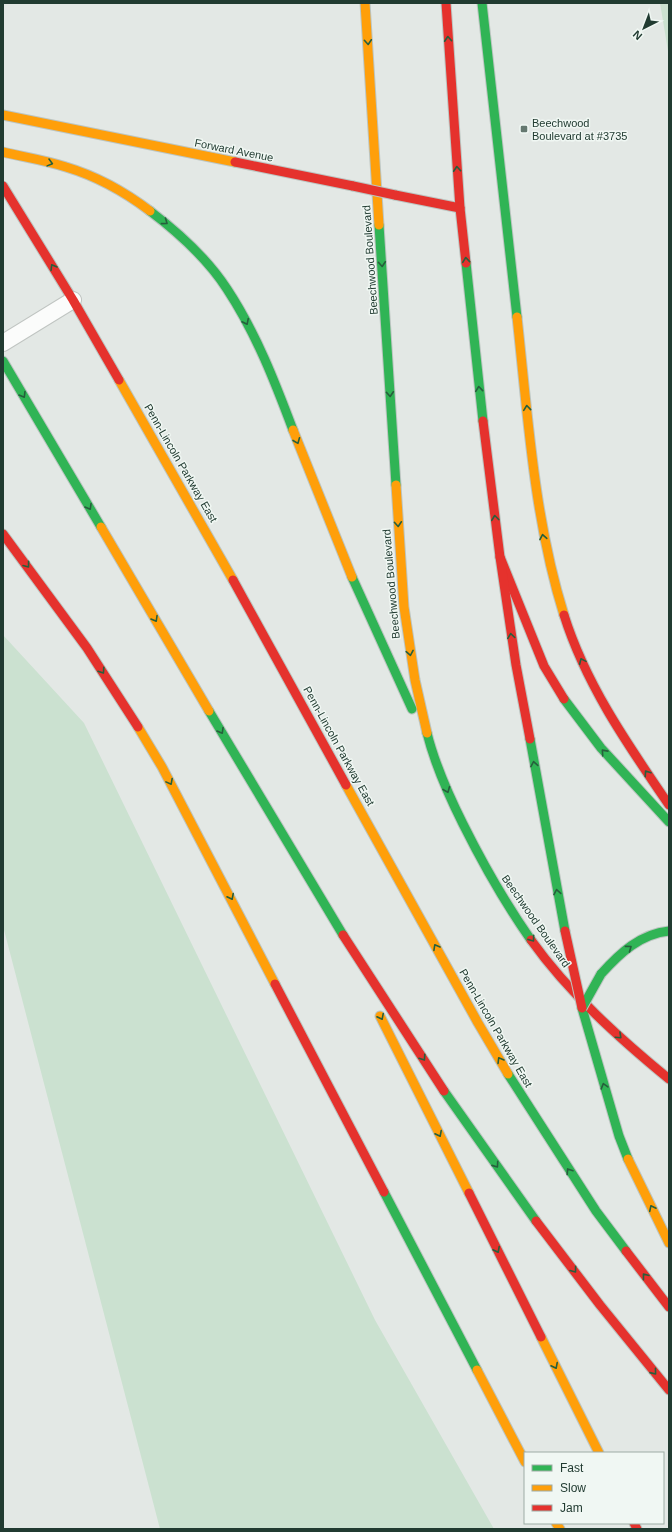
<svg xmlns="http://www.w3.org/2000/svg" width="672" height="1532" font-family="Helvetica,sans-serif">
  <rect width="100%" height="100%" fill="#e3e8e5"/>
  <g fill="#cbe1d0">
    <polygon points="660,3 669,3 669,57"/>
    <polygon points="3,635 84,723 375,1320 494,1529 160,1529 3,926"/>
  </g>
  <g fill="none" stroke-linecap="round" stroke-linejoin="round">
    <defs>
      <polyline id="lane" points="3,343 73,300"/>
      <g id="fast">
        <polyline points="482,3 517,317"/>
        <path d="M150,211C179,233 207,258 227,289C256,333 275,382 293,430"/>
        <polyline points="379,225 396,485"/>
        <polyline points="466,263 483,421"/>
        <polyline points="3,361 101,527"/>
        <polyline points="352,577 412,709"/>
        <polyline points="564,699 601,748 669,822"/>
        <polyline points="209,711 343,935"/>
        <path d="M427,733C435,765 448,794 463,824C483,864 505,903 531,940"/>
        <polyline points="530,739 565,931"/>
        <path d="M601,974C620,953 640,934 669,931"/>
        <polyline points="582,1008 619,1136 628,1159"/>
        <polyline points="508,1074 596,1211 626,1251"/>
        <polyline points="444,1091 536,1221"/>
        <polyline points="384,1192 477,1370"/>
      </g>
      <g id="slow">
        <polyline points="365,3 379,225"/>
        <polyline points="3,115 235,162"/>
        <path d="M3,152C24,157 45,160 66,167C96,176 125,192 150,211"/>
        <path d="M517,317C528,417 534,519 564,615"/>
        <polyline points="119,380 233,580"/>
        <polyline points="293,430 352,577"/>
        <polyline points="396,485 404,607 415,680 427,733"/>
        <polyline points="101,527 209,711"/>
        <polyline points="138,727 162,767 275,984"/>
        <polyline points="346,785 478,1023 508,1074"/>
        <polyline points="380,1016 469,1193"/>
        <polyline points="628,1159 669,1243"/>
        <polyline points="541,1337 599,1453"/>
        <polyline points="477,1370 525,1462"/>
        <polyline points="556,1523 560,1529"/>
      </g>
      <g id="jam">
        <polyline points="446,3 460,208 466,263"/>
        <polyline points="235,162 353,186"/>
        <polyline points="3,186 73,300 119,380"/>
        <polyline points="395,195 460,208"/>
        <polyline points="483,421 500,557 544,666 564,699"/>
        <polyline points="3,534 87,648 138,727"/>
        <polyline points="500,557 516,665 530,739"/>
        <polyline points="233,580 346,785"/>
        <path d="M564,615C586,685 628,745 669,805"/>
        <polyline points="343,935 444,1091"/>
        <path d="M531,940C569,993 619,1038 669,1079"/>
        <polyline points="275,984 384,1192"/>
        <polyline points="469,1193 541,1337"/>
        <polyline points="536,1221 600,1305 669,1390"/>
        <polyline points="626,1251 669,1307"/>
        <polyline points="634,1523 637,1529"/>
      </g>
    </defs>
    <use href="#lane" stroke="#c0c5c2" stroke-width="18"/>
    <use href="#fast" stroke="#bcc5c1" stroke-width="11"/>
    <use href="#slow" stroke="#bcc5c1" stroke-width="11"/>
    <use href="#jam" stroke="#bcc5c1" stroke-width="11"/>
    <use href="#lane" stroke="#fbfcfb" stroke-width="16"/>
    <use href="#fast" stroke="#30b455" stroke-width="9"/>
    <use href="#slow" stroke="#ff9f0a" stroke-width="9"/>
    <use href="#jam" stroke="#e5322d" stroke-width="9"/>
    <defs>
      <polyline id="fast-bridge" points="582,1008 601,974"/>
      <g id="jam-bridge">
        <polyline points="353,186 395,195"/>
        <polyline points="565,931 582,1008"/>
      </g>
    </defs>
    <use href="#fast-bridge" stroke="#bcc5c1" stroke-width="11" stroke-linecap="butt"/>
    <use href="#jam-bridge" stroke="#bcc5c1" stroke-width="11" stroke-linecap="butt"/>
    <use href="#fast-bridge" stroke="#30b455" stroke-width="9"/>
    <use href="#jam-bridge" stroke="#e5322d" stroke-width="9"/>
  </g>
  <defs><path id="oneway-chevron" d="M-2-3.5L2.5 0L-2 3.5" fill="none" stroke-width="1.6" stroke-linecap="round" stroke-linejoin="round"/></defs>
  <g stroke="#265f3c">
    <use href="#oneway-chevron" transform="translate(448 39) rotate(-94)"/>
    <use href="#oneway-chevron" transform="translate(368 42) rotate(86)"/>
    <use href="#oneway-chevron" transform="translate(50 163) rotate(15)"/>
    <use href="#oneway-chevron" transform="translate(457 169) rotate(-94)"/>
    <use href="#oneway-chevron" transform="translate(165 222) rotate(36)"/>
    <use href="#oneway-chevron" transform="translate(466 260) rotate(-96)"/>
    <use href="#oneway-chevron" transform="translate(382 264) rotate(86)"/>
    <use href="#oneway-chevron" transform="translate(53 267) rotate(-121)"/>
    <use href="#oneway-chevron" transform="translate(246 322) rotate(64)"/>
    <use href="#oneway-chevron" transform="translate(479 389) rotate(-96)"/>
    <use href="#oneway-chevron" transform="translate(390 394) rotate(86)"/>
    <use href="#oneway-chevron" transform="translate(23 395) rotate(59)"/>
    <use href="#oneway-chevron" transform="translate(527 408) rotate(-96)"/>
    <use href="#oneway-chevron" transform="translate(297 441) rotate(68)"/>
    <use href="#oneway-chevron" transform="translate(89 507) rotate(60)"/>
    <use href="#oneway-chevron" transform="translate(495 518) rotate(-97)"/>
    <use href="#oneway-chevron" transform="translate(398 524) rotate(86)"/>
    <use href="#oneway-chevron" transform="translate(543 537) rotate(-100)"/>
    <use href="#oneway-chevron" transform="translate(27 565) rotate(53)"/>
    <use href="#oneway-chevron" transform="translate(155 619) rotate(60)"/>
    <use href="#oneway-chevron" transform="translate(511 636) rotate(-98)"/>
    <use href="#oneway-chevron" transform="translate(410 653) rotate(80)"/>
    <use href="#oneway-chevron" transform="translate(582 661) rotate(-114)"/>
    <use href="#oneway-chevron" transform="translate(102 671) rotate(56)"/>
    <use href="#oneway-chevron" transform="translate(221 731) rotate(60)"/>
    <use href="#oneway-chevron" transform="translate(604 752) rotate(-132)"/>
    <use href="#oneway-chevron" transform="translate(534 764) rotate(-100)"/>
    <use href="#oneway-chevron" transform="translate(647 773) rotate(-124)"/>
    <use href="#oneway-chevron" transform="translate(170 782) rotate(62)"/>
    <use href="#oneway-chevron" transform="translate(447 790) rotate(68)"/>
    <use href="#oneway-chevron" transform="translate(557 892) rotate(-100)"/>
    <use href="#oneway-chevron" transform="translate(231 897) rotate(63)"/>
    <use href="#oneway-chevron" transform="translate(532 939) rotate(54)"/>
    <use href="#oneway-chevron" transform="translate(436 947) rotate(-119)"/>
    <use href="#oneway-chevron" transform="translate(629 948) rotate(-36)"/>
    <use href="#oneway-chevron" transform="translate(381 1017) rotate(63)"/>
    <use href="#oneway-chevron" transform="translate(619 1036) rotate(43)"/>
    <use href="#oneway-chevron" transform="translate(423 1058) rotate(56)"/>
    <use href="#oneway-chevron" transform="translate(500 1060) rotate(-121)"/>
    <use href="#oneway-chevron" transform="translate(604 1086) rotate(-106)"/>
    <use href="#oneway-chevron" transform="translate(439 1134) rotate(63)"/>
    <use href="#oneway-chevron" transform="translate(496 1165) rotate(55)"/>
    <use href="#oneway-chevron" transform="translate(569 1171) rotate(-123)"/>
    <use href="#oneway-chevron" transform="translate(652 1208) rotate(-116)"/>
    <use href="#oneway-chevron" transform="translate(497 1250) rotate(63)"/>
    <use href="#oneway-chevron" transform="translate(574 1270) rotate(53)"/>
    <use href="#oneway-chevron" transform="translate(645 1276) rotate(-128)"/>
    <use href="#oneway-chevron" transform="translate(555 1366) rotate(63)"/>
    <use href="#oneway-chevron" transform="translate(654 1372) rotate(51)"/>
  </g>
  <rect fill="#657870" stroke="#f0f7f3" stroke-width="1.5" x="520" y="125" width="8" height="8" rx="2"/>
  <g text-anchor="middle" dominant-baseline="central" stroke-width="3" stroke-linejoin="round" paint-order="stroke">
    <g font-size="11" fill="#213b31" stroke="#f0f7f3" text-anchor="start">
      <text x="532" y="123">Beechwood<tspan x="532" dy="13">Boulevard at #3735</tspan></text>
    </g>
    <g font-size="11" fill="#213b31" stroke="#f0f7f3">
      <text transform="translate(234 150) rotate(11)">Forward Avenue</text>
      <text transform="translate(370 260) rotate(-94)">Beechwood Boulevard</text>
      <text transform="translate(181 463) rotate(60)">Penn-Lincoln Parkway East</text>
      <text transform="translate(391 584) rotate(-95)">Beechwood Boulevard</text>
      <text transform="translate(339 746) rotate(61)">Penn-Lincoln Parkway East</text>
      <text transform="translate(536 921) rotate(55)">Beechwood Boulevard</text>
      <text transform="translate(496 1028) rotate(60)">Penn-Lincoln Parkway East</text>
    </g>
  </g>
  <rect width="672" height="1532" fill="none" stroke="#213b31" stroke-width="8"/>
  <rect x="524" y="1452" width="140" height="72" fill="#f0f7f3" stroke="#9daca5"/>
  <rect x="532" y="1465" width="20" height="6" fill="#30b455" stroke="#9daca5"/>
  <text x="560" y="1472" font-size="12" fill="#213b31">Fast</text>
  <rect x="532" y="1485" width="20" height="6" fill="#ff9f0a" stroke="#9daca5"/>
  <text x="560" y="1492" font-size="12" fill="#213b31">Slow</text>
  <rect x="532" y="1505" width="20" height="6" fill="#e5322d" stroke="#9daca5"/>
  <text x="560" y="1512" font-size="12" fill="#213b31">Jam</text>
  <g transform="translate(644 28) rotate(222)" stroke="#f0f7f3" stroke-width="3" paint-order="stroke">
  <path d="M0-3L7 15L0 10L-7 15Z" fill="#213b31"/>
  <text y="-6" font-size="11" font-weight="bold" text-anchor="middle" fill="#213b31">N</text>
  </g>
</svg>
